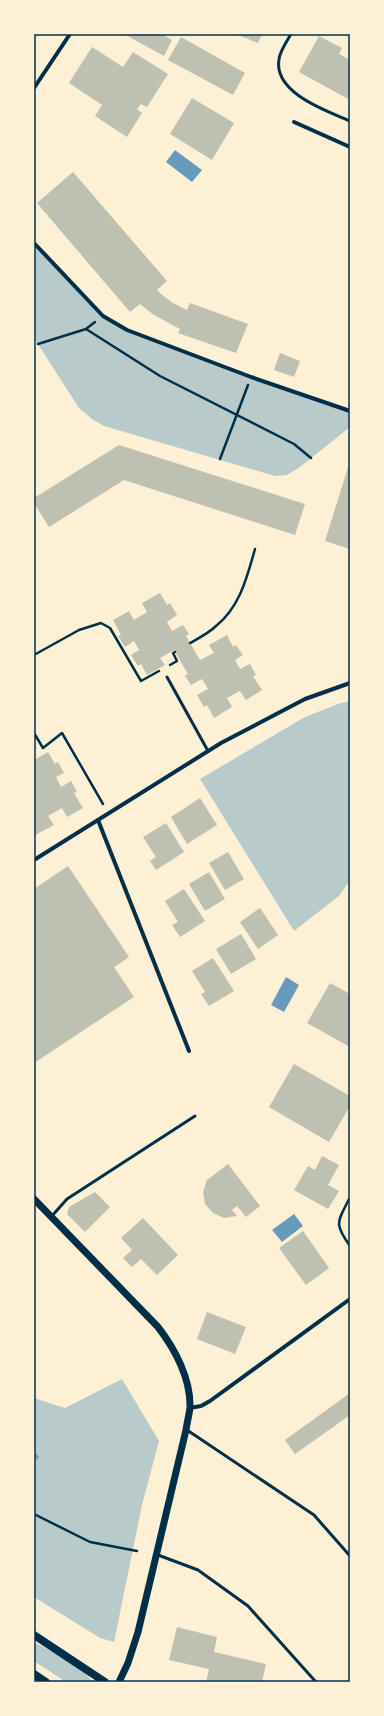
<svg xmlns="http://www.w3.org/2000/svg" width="384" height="1716" font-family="Roboto,sans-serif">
  <rect width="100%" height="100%" fill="#fdf0d5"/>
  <g fill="#b9caca">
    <polygon points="34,243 103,316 127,330 350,411 350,427 300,467 287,475 275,476 104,426 92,419 79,408 34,338"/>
    <polygon points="350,701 350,880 339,896 294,931 200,779 305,717 338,704"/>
    <polygon points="122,1379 159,1441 142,1505 114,1642 100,1638 34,1597 34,1398 65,1408"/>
    <path d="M34,1642C54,1653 79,1664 93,1682H66L34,1661Z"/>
  </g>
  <g fill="#669bbc">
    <polygon points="175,150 202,170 192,182 166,162"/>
    <polygon points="286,977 299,985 284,1012 271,1005"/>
    <polygon points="294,1214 303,1226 282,1242 272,1230"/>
  </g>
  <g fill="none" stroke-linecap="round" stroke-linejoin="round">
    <polyline stroke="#669bbc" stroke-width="5" points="34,1456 36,1457"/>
  </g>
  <g fill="#bec0b2">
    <polygon points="124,34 161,34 172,40 164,56"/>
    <polygon points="236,34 262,34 258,43"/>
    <polygon points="319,36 342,48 339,54 350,60 350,100 299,72"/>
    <polygon points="181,37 245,73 233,95 168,60"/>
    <polygon points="92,47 123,67 133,52 168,74 147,107 141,104 137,109 142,113 127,137 95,116 102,105 69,83"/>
    <polygon points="192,98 234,123 212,160 170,134"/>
    <polygon points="73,172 167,281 157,290 161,294 173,303 187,310 190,303 248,324 236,353 178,333 180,329 154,315 140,304 130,312 37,203"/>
    <polygon points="280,353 300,361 294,377 274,370"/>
    <polygon points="119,445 305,504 295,535 124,480 49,527 34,503 34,498"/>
    <polygon points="350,461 350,549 325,541"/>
    <polygon points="160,593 167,605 170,603 177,615 167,622 172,631 183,625 189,634 186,636 200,660 214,653 209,645 227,635 233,647 236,645 243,655 235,660 240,669 250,664 256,675 253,676 262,690 246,700 240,691 227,698 232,707 214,718 207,705 204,707 197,695 208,689 202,679 191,685 185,676 188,674 174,650 160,658 165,665 147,675 141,664 138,666 131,655 139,650 134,641 125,647 118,636 121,635 113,620 129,611 134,620 147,612 142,603"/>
    <polygon points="48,752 55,764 58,762 64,773 56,777 61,787 71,781 77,792 74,793 83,808 67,817 62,808 48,816 54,825 35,835 34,833 34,760"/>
    <polygon points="200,798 217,825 187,844 171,817"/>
    <polygon points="166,823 184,852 156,870 150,861 156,857 143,837"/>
    <polygon points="228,852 244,879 225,890 209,863"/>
    <polygon points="68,866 129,957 114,967 134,997 34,1063 34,889"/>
    <polygon points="209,872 225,899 205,911 189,884"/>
    <polygon points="184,889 205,921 180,937 172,925 178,922 165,901"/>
    <polygon points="260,908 278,935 258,949 240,922"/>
    <polygon points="241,934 256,959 231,974 216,949"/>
    <polygon points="213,958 234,991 209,1006 201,994 205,992 192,971"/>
    <polygon points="330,983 350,994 350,1047 307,1023"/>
    <polygon points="294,1064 350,1096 350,1106 329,1142 269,1107"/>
    <polygon points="322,1156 339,1165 328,1185 339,1191 328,1209 294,1190 308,1166 315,1170"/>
    <polygon points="228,1164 260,1206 246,1217 237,1206 232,1210 237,1216 224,1218 213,1213 205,1204 203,1192 207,1180"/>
    <polygon points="95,1192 110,1207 85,1232 67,1214 69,1207"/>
    <polygon points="143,1218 178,1255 157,1275 141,1259 132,1267 123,1258 132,1250 121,1238"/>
    <polygon points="303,1231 329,1268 306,1285 279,1248"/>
    <polygon points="207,1312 246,1327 235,1354 197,1339"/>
    <polygon points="350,1393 350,1415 295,1454 285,1440"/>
    <polygon points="177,1627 217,1637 214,1652 266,1664 262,1682 206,1682 209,1669 169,1660"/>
  </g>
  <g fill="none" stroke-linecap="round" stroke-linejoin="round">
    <g stroke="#003049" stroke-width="2.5">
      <polyline points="86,329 160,376 294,444 311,458"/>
      <polyline points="38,344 86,329 95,322"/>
      <polyline points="220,459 248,385"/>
      <path d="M190,643C199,638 209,633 216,626C240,607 247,577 255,549"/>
      <polyline points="34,655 79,630 101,623 110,628 141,681 159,671"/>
      <polyline points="170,665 177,661 173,653 175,652"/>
      <polyline points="34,733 43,748 62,733 103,804"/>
      <path d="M350,1197C338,1222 333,1222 350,1246"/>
      <polyline points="34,1514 90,1542 137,1551"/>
    </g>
    <g stroke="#003049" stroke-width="3">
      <path d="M291,34C287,41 280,51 279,59C273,93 327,111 350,121"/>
      <polyline points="167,677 208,751"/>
      <polyline points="51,1217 67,1199 195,1116"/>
      <polyline points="187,1430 314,1515 350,1556"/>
      <polyline points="158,1555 198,1570 248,1606 316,1682"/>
    </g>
    <g stroke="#003049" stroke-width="4">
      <polyline points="34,88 70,34"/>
      <polyline points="294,122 350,147"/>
      <polyline points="34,243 103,316 127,330 251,377 350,411"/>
      <polyline points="98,820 189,1051"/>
      <polyline points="34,860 221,743 305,699 350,683"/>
      <polyline points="190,1408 201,1406 210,1401 350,1299"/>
    </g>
    <path stroke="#003049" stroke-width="7" d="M34,1199L158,1327C175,1349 191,1379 190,1408C189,1415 187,1423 186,1430L138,1632L128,1663L119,1682"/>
    <g stroke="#003049" stroke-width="8">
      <polyline points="34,1635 105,1682"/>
      <polyline points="34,1674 46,1682"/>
    </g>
  </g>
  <rect width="384" height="1716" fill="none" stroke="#fdf0d5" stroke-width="70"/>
  <rect x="35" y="35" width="314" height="1646" fill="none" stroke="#003049" stroke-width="1.5"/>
</svg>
